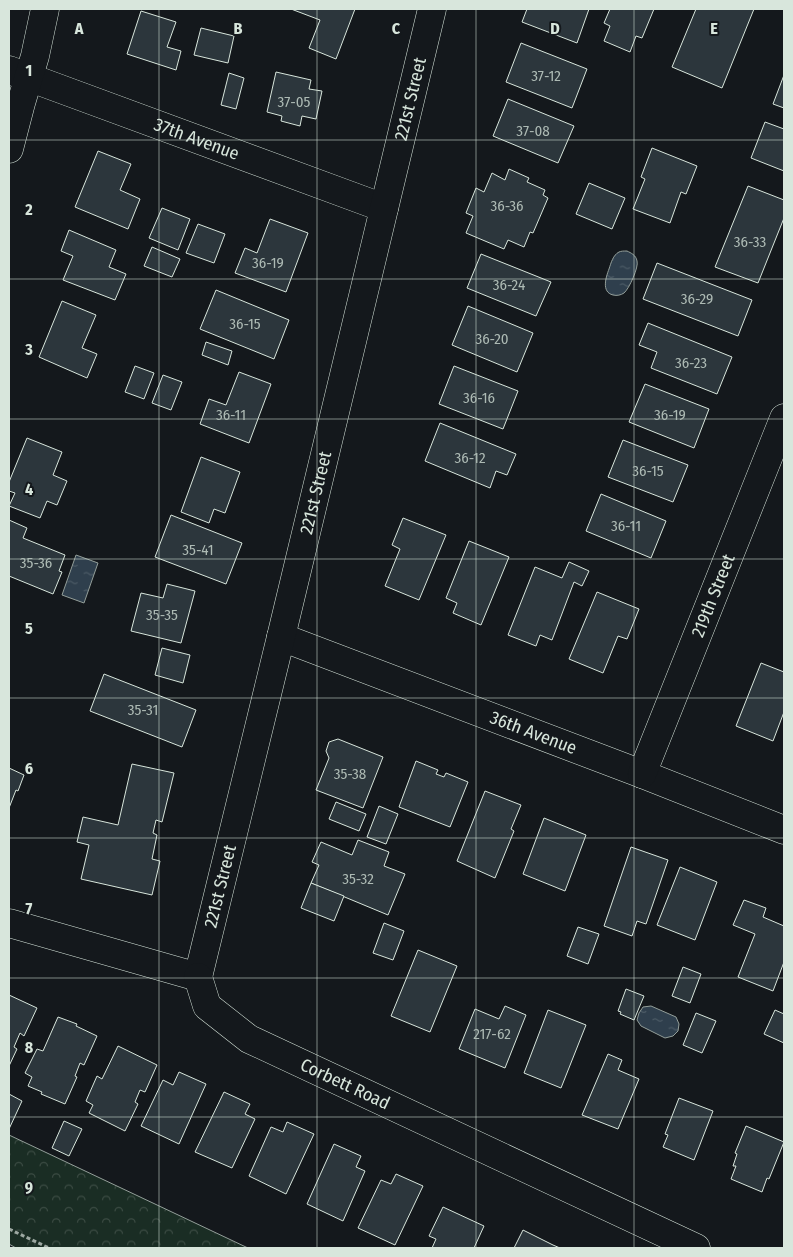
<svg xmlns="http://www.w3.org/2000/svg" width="793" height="1257" font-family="'Fira Sans Condensed',sans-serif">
  <defs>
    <pattern id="forest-crowns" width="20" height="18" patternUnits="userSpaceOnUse" patternTransform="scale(1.25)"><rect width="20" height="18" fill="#1a2d24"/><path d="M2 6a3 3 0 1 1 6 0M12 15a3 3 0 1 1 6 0" fill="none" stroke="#3b4b43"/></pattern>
    <pattern id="water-ripples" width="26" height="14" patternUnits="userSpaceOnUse" patternTransform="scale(1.25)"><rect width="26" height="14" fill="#2f3f4d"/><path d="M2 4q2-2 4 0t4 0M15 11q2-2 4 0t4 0" fill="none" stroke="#4c5b66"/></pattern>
  </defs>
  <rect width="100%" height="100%" fill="#14181c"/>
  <polygon fill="url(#forest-crowns)" stroke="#939e99" points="9,1135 248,1248 16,1248 9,1244"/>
  <g fill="url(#water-ripples)" stroke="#939e99">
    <path d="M627,251C631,253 636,255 637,261C639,267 629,289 624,293C621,295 617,296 613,295C601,292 606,277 609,269C611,263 613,255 619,252C621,251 624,251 627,251Z"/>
    <polygon points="76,555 98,563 84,603 62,595"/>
    <polygon points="651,1006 676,1017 679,1024 678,1031 673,1036 665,1038 641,1026 637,1020 639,1013 643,1007"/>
  </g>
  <g fill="#2c363c" stroke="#d8e6dc">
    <polygon points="291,9 355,9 336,59 309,48 320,20"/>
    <polygon points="527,9 589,9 577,43 522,22"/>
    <polygon points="610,9 654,9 642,38 636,36 630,52 604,41 610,26 604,23"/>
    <polygon points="695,9 754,9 722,88 672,67 696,9"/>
    <polygon points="141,11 176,22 167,47 181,51 176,70 127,54"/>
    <polygon points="201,28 234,36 228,63 194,55"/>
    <polygon points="521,43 587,69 572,108 506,82"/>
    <polygon points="276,72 311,80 309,89 322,91 316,119 302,116 300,126 281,121 282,116 267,112"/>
    <polygon points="229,73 244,78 236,109 221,105"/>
    <polygon points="784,75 784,108 773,104"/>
    <polygon points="508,99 574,126 558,163 493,136"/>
    <polygon points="765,122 784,129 784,171 751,158"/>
    <polygon points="652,148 697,166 686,194 681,192 670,223 633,209 645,179 641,177"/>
    <polygon points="98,151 131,164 120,190 140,199 128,229 75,207"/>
    <polygon points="509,169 529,178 527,182 545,190 543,195 548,198 533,233 530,232 524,247 508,240 504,249 466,233 473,216 466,213 476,188 484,192 492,173 505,180"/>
    <polygon points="589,183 625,198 612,229 576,214"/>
    <polygon points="748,186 784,200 784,218 758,283 715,267"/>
    <polygon points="162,208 190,219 178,250 149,238"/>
    <polygon points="270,219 308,233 286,292 235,273 245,248 257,253"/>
    <polygon points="198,224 225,234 214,263 186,253"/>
    <polygon points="69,230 116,250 109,267 126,274 115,300 63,280 73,256 61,251"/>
    <polygon points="152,247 180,259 172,277 144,266"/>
    <polygon points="481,254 551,282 536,316 467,288"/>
    <polygon points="657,263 752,300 738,336 643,299"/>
    <polygon points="216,290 289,320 274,359 200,329"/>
    <polygon points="62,301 96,315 82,348 97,354 87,378 39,357"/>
    <polygon points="468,306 533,333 517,372 452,345"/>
    <polygon points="648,323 732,357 717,394 651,368 657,352 639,345"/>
    <polygon points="206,342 232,351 228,365 202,355"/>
    <polygon points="135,366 154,373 144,399 125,392"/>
    <polygon points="454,366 518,391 503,429 439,404"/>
    <polygon points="239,372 271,384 249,443 200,424 209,399 226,405"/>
    <polygon points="163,375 182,382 171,410 152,403"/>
    <polygon points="645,384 709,409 694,448 629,422"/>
    <polygon points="440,423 516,454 507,475 496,471 490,488 425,461"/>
    <polygon points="27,438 62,452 53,475 67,481 57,505 47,501 40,518 9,506 15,493 9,491 9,482"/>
    <polygon points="623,440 688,465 673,502 608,477"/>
    <polygon points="201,457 240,472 225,513 214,509 209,523 181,512"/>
    <polygon points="601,494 666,521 651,558 586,531"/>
    <polygon points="171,515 242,543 226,584 155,557"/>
    <polygon points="403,518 446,535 419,600 385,586 400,549 392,545"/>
    <polygon points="9,520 27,528 23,538 65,555 59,571 62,572 53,594 9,576"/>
    <polygon points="469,541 509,557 481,625 453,613 457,603 446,598"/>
    <polygon points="569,562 589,571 582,586 574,582 552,640 540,635 536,646 508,635 535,567 562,578"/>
    <polygon points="167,584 195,591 181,643 131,631 141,593 163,598"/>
    <polygon points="597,592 639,609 627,639 618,636 603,673 569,659"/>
    <polygon points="162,648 190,655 183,683 155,675"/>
    <polygon points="761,663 784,672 784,712 773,741 736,726"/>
    <polygon points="104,674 196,710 182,747 90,711"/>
    <polygon points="338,739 383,757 363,808 316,790 329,758 326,751 329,742"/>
    <polygon points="416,761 438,770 436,774 444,777 446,773 468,782 450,827 399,807"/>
    <polygon points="132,764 174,773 162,822 156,820 153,833 157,835 152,859 160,861 152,895 81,879 89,845 77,842 83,817 118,825"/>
    <polygon points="9,768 24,775 18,791 16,790 9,808"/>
    <polygon points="485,791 521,805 511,829 514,831 495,878 457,861"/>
    <polygon points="336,802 366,814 359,831 329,819"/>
    <polygon points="379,806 398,814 386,844 367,837"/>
    <polygon points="544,818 586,835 565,891 523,874"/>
    <polygon points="358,840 389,852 384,866 405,874 388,915 311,883 319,865 312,862 321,842 352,855"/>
    <polygon points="631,847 668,860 646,924 637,921 632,936 604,926"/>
    <polygon points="680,867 717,882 695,940 657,925"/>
    <polygon points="311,883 344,896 334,921 301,908"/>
    <polygon points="744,900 766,908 763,917 784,926 784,962 773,991 738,977 755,934 733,925"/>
    <polygon points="384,923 404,931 393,960 373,953"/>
    <polygon points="578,927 599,934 588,964 567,956"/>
    <polygon points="418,950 457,966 430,1032 391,1016"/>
    <polygon points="683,967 701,974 690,1003 672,996"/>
    <polygon points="626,989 644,996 634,1020 620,1014 621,1012 618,1011"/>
    <polygon points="9,995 37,1008 24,1036 20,1033 14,1047 17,1049 9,1066"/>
    <polygon points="505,1006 526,1015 505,1068 459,1049 475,1009 499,1019"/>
    <polygon points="548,1010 586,1025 561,1088 524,1073"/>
    <polygon points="775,1010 784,1014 784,1043 764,1034"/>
    <polygon points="696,1013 716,1021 702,1053 683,1045"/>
    <polygon points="58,1017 77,1024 76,1026 97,1036 84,1065 80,1063 75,1076 77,1077 65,1104 41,1094 42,1092 28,1086 32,1077 25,1073 37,1049 43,1051"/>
    <polygon points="118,1046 157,1065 145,1092 140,1090 135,1102 138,1104 125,1131 89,1113 93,1105 86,1101 97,1076 102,1079"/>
    <polygon points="608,1054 622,1060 618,1070 639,1079 618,1129 582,1115"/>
    <polygon points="179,1072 206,1084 179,1144 141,1126 163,1080 173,1085"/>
    <polygon points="224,1092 250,1104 245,1114 255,1119 232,1168 195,1152"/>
    <polygon points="9,1094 22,1101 9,1129"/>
    <polygon points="679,1098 713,1111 694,1160 663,1147 668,1135 665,1134"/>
    <polygon points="64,1121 82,1129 69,1156 52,1148"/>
    <polygon points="287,1122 314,1134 286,1194 249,1176 271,1127 283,1132"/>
    <polygon points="746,1126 784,1142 769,1179 767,1178 762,1192 731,1179 736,1166 733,1166 737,1154 735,1153"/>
    <polygon points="334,1144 361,1156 356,1167 365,1171 343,1221 307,1204"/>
    <polygon points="396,1174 423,1186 395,1245 358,1228 381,1180 391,1184"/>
    <polygon points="443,1207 484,1226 474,1248 432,1248 436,1239 429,1236"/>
    <polygon points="523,1230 553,1245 560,1248 514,1248"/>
  </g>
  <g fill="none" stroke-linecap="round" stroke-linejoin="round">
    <defs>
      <g id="minor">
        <path id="s1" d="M9,70L384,208"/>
        <polyline points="9,149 21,103 35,56 45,9"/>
        <path id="s2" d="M281,637L642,774L784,830"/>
        <path id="s3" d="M642,774L784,418"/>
        <path id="s4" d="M9,923L198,977L281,637L432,9"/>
      </g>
      <g id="tertiary">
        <path id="s5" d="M198,977L207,1006L249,1039L696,1248"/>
      </g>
    </defs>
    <use href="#minor" stroke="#d8e6dc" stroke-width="29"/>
    <use href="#tertiary" stroke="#d8e6dc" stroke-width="29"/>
    <polyline stroke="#9da8a2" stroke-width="3" stroke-dasharray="4 2.5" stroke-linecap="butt" points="9,1229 49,1248"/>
    <use href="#minor" stroke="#14181c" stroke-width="28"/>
    <use href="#tertiary" stroke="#14181c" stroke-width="28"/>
  </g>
  <path fill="none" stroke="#d8e6dc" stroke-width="1" stroke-opacity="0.55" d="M159,9V1248M317,9V1248M476,9V1248M634,9V1248M9,140H784M9,279H784M9,419H784M9,559H784M9,698H784M9,838H784M9,978H784M9,1117H784"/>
  <g text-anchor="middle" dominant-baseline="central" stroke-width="4" stroke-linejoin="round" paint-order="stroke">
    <g font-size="15" fill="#adbab4">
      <text x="546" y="76">37-12</text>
      <text x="294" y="102">37-05</text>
      <text x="533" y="131">37-08</text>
      <text x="507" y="206">36-36</text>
      <text x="750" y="242">36-33</text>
      <text x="268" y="263">36-19</text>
      <text x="509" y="285">36-24</text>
      <text x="697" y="299">36-29</text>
      <text x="245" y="324">36-15</text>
      <text x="492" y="339">36-20</text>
      <text x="691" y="363">36-23</text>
      <text x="479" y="398">36-16</text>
      <text x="231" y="415">36-11</text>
      <text x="670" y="415">36-19</text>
      <text x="470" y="458">36-12</text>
      <text x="648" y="471">36-15</text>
      <text x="626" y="526">36-11</text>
      <text x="198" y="550">35-41</text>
      <text x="36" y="563">35-36</text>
      <text x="162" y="615">35-35</text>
      <text x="143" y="710">35-31</text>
      <text x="350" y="774">35-38</text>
      <text x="358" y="879">35-32</text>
      <text x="492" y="1034">217-62</text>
    </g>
    <g font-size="18" fill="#d8e6dc" stroke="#14181c">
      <text stroke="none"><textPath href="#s4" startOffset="1100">221st Street</textPath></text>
      <text stroke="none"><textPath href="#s1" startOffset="200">37th Avenue</textPath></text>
      <text stroke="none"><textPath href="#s4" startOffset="695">221st Street</textPath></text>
      <text stroke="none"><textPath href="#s3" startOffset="192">219th Street</textPath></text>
      <text stroke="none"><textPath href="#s2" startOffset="270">36th Avenue</textPath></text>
      <text stroke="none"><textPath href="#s4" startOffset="290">221st Street</textPath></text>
      <text stroke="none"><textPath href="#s5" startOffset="190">Corbett Road</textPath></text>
    </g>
  </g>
  <g font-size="16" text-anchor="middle" font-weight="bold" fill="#d8e6dc" stroke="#14181c" stroke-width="4" stroke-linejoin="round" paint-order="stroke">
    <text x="79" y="34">A</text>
    <text x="238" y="34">B</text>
    <text x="396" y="34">C</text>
    <text x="555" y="34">D</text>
    <text x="714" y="34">E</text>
    <text x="29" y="76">1</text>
    <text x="29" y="215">2</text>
    <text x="29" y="355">3</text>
    <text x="29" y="495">4</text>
    <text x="29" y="634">5</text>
    <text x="29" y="774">6</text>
    <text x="29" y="914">7</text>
    <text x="29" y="1053">8</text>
    <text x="29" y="1193">9</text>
  </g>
  <rect width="793" height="1257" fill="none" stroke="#d8e6dc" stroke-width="20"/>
</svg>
